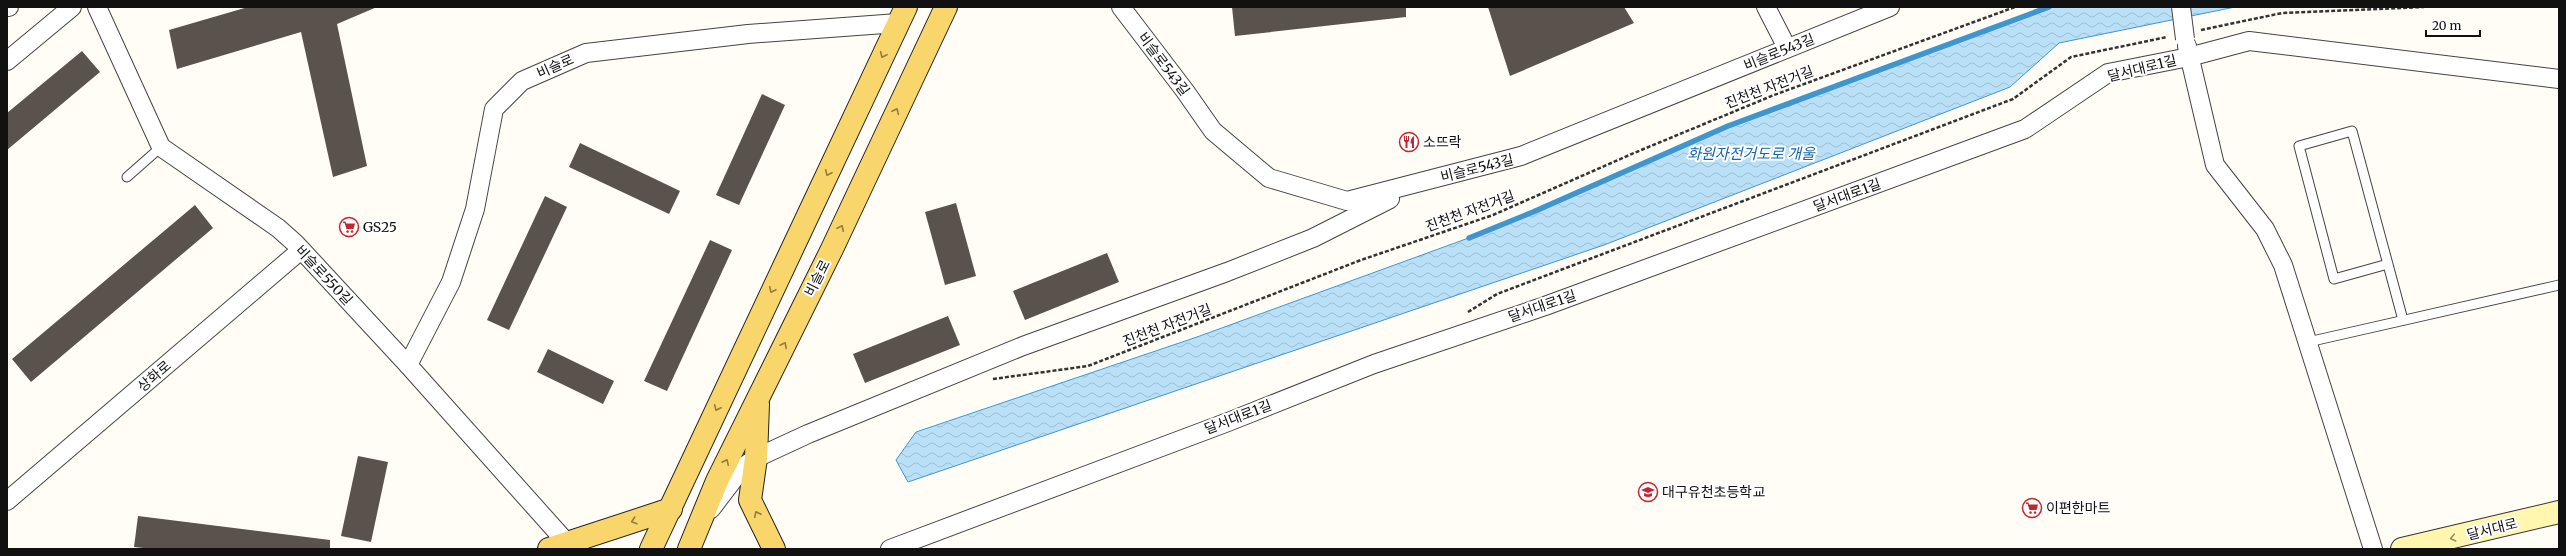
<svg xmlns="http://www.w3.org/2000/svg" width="2566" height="556" font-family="Merriweather,'Noto Sans KR',serif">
  <defs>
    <pattern id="water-waves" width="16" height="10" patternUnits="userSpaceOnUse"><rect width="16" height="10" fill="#b9e0f7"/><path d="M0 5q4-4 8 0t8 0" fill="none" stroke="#9ebfd3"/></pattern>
  </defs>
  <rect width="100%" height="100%" fill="#fffdf5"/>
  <polygon fill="url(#water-waves)" stroke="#3f96cf" points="2049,7 2235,7 2059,43 2010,87 1604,245 908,482 896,460 916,432 1197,337 1474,236 1533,212 1728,126"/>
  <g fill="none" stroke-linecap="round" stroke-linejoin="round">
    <polyline stroke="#3f96cf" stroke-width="5.5" points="1469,238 1533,212 1728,126 2049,7"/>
  </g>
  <g fill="#5a524d">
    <polygon points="248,7 377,7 337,24 367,166 333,177 301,32 177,69 169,30"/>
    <polygon points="1232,7 1406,7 1406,17 1235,36"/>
    <polygon points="1488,7 1624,7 1634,23 1510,76"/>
    <polygon points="82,51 100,72 7,150 7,113"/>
    <polygon points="762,94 785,105 739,205 716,195"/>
    <polygon points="580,143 680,191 669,214 569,167"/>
    <polygon points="545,196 567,207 509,330 487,320"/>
    <polygon points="956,203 976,276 945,285 925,212"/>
    <polygon points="195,205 213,228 31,382 12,359"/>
    <polygon points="710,240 732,250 667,391 644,381"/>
    <polygon points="1107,253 1119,282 1025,320 1013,291"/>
    <polygon points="948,316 960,345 865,383 853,354"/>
    <polygon points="548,349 614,381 603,404 537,372"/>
    <polygon points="358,456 388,462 371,542 341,536"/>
    <polygon points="138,516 330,540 330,549 152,549 134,547"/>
  </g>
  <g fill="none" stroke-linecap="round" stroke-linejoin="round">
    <defs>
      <g id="service">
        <polyline points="127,177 161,147"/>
        <polyline points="2388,264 2334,279 2299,146 2352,131 2403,320"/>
        <polyline points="2308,342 2559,285"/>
      </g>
      <g id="minor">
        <polyline points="7,7 9,7"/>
        <polyline points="97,7 161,147 278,228 296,244 408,365 567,543"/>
        <polyline points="1121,7 1185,91 1213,131 1269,178 1347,201 1521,156 1890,7"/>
        <polyline points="1766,7 1783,40"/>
        <polyline points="2187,46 2215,165 2265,229 2283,265 2373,549"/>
        <polyline points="7,61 72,7"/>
        <polyline points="408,365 451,282 475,209 494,109 522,81 586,53 748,34 898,23"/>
        <polyline points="7,501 301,250"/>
        <polyline points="711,509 743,467 756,458 808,434 1023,346 1227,272 1313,238 1390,199"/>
        <polyline points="890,549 1228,422 1374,364 1545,306 2025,129 2108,73 2189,57 2249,41 2559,79"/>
      </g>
      <polyline id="secondary" points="2402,549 2559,512"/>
      <g id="primary">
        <polyline points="758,404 756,458 750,500 774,549"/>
        <polyline points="549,549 671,509"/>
        <polyline points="651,549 906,7"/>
        <polyline points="689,549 717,481 832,249 946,7"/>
      </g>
    </defs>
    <use href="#service" stroke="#444" stroke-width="11"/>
    <use href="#minor" stroke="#444" stroke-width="20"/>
    <use href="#secondary" stroke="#333" stroke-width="24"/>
    <use href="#primary" stroke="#222" stroke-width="24"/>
    <g stroke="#333" stroke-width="2.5" stroke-dasharray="4 2" stroke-linecap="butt">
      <polyline points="2558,7 2559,7"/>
      <polyline points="2201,30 2282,13 2424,7"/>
      <polyline points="1468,312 1497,294 2013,99 2071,57 2167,37"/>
      <polyline points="993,379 1088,366 1361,260 1493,215 1634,153 1774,95 2015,7"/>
    </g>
    <use href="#service" stroke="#fff" stroke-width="9"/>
    <use href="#minor" stroke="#fff" stroke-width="18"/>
    <use href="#secondary" stroke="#fff6b0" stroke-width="22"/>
    <use href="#primary" stroke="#f9d66b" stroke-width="22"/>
    <defs>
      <polyline id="minor-bridge" points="2181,7 2185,39"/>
    </defs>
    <use href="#minor-bridge" stroke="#444" stroke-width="20" stroke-linecap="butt"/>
    <use href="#minor-bridge" stroke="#fff" stroke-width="18"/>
  </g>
  <defs><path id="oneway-chevron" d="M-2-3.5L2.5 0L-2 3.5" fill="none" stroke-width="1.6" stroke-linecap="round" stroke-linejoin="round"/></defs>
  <g stroke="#917d42">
    <use href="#oneway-chevron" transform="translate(883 55) rotate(115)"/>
    <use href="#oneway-chevron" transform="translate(896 111) rotate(-65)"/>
    <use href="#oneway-chevron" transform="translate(828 173) rotate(115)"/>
    <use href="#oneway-chevron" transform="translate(841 228) rotate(-65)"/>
    <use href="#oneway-chevron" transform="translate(772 290) rotate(116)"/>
    <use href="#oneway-chevron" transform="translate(784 345) rotate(-63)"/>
    <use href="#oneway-chevron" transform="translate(717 408) rotate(115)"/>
    <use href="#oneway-chevron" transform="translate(726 462) rotate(-64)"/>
    <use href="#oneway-chevron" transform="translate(757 514) rotate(-116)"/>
    <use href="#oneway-chevron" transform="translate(634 521) rotate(162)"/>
  </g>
  <use stroke="#948f68" href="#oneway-chevron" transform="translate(2453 538) rotate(168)"/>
  <defs>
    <symbol id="restaurant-ring" viewBox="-11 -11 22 22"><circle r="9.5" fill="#fff" stroke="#c4262e" stroke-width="1.5"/><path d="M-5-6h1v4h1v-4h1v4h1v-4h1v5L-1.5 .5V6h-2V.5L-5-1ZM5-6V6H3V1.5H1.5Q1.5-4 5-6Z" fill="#c4262e"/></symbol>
    <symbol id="supermarket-ring" viewBox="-11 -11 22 22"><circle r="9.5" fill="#fff" stroke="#c4262e" stroke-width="1.5"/><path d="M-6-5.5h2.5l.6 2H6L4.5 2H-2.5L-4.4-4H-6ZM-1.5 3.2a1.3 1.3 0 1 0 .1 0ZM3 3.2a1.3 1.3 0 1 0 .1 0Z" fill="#c4262e"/></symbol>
    <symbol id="school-ring" viewBox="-11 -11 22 22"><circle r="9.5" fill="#fff" stroke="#c4262e" stroke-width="1.5"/><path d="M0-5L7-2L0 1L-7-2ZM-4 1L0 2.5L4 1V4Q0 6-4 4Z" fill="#c4262e"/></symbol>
  </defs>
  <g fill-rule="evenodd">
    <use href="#restaurant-ring" x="1398" y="131" width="22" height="22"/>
    <use href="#supermarket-ring" x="338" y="216" width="22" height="22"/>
    <use href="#school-ring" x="1637" y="481" width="22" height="22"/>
    <use href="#supermarket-ring" x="2021" y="497" width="22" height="22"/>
  </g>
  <g text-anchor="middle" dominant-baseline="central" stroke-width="4" stroke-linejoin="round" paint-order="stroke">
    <g font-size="14" fill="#111" stroke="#fff">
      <text transform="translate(1779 52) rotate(-22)">비슬로543길</text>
      <text transform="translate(1164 64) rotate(53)">비슬로543길</text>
      <text transform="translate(555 66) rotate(-24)">비슬로</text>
      <text transform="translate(2142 68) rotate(-14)">달서대로1길</text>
      <text transform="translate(1769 87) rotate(-21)">진천천 자전거길</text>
      <text transform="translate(1477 168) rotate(-14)">비슬로543길</text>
      <text transform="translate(1847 195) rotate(-20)">달서대로1길</text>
      <text transform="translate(1470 211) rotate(-20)">진천천 자전거길</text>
      <text transform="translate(324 275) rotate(47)">비슬로550길</text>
      <text transform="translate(817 278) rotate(-63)">비슬로</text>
      <text transform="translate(1542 306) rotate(-19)">달서대로1길</text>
      <text transform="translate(1167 325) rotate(-21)">진천천 자전거길</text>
      <text transform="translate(154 376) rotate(-41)">상화로</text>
      <text transform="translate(1238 417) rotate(-21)">달서대로1길</text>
      <text transform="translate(2492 529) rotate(-14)">달서대로</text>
    </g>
    <g font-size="14" fill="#111" stroke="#fff" text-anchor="start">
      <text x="1423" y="142">소뜨락</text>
      <text x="363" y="227">GS25</text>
      <text x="1662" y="492">대구유천초등학교</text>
      <text x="2046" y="508">이편한마트</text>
    </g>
    <g font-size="15" font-style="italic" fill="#1768a6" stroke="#fff">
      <text x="1751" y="153">화원자전거도로 개울</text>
    </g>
  </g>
  <rect width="2566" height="556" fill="none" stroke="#111111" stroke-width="16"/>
  <path d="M2426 30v6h54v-6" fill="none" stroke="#111111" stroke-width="2"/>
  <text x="2432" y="30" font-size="12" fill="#111111" stroke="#ffffff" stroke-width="3" paint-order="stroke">20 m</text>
</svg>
